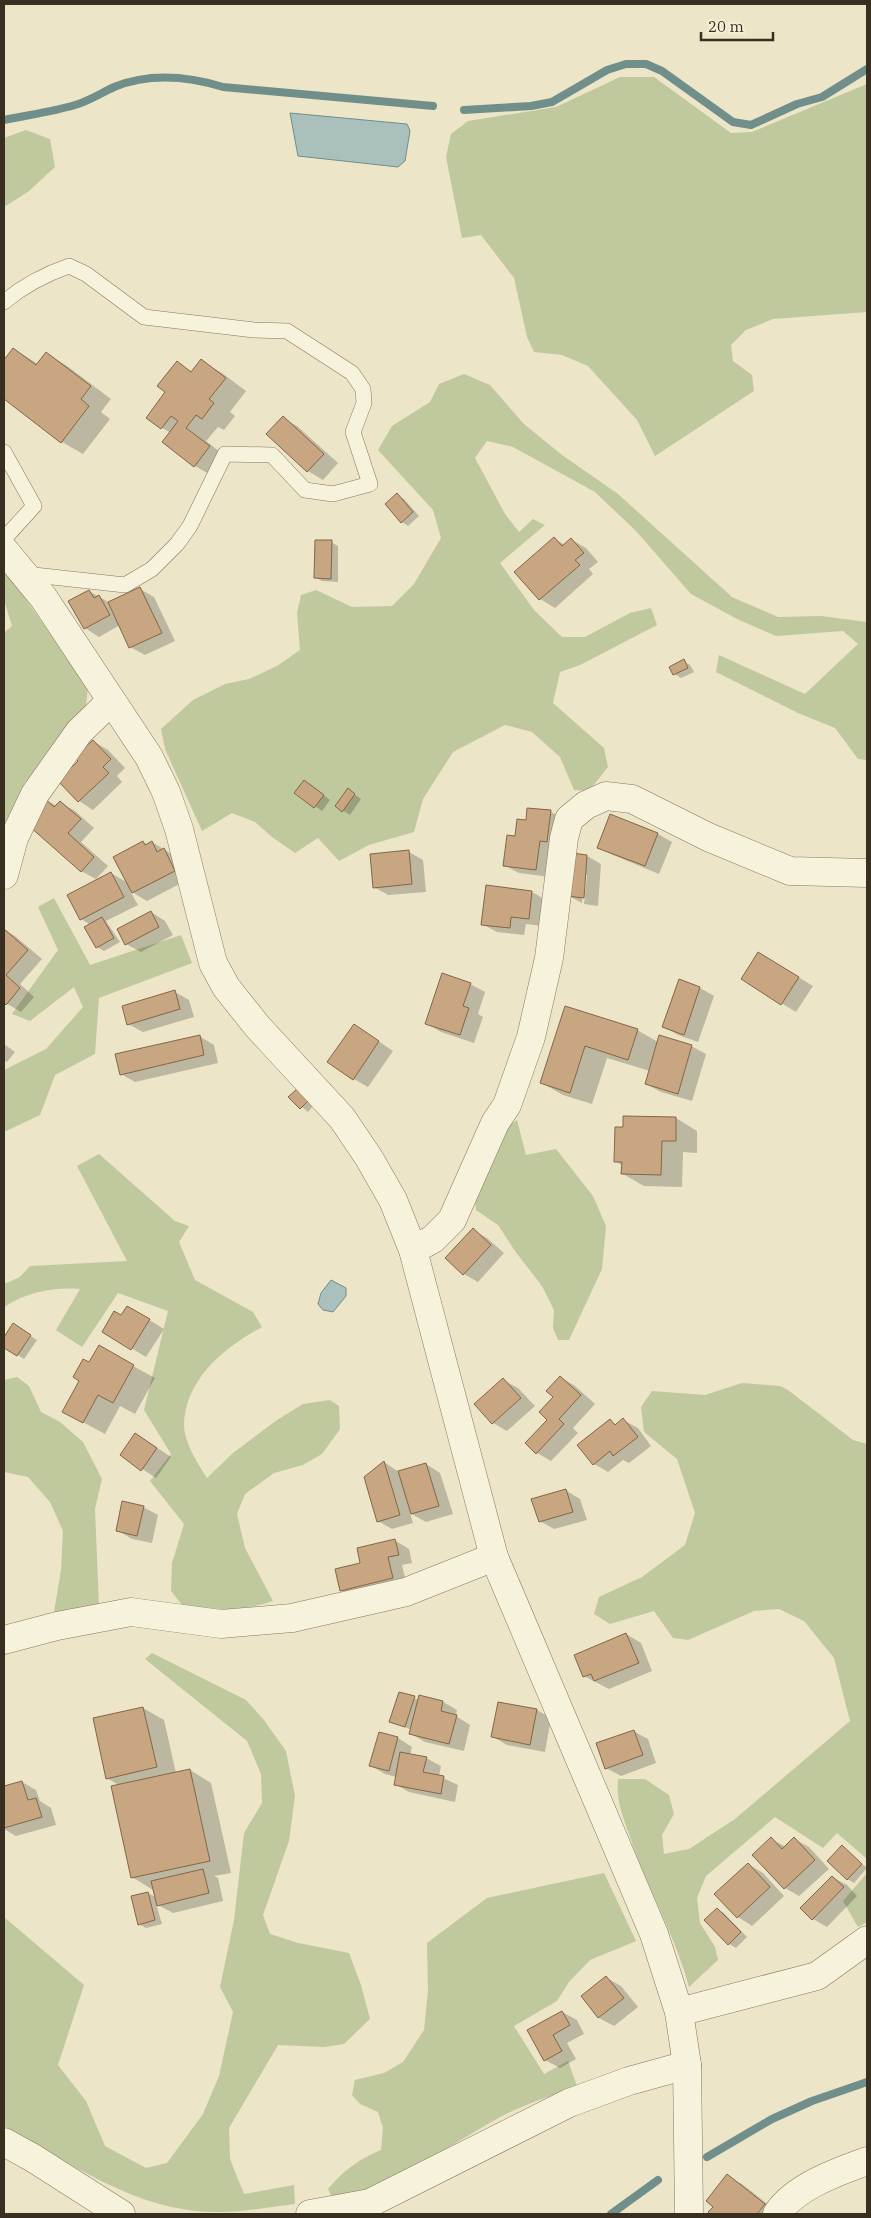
<svg xmlns="http://www.w3.org/2000/svg" width="871" height="2218" font-family="'IBM Plex Serif',serif">
  <rect width="100%" height="100%" fill="#ece5c8"/>
  <g fill="#bfc99d">
    <polygon points="620,77 654,77 731,133 752,132 867,84 867,312 773,319 746,330 731,345 733,361 752,375 754,391 655,456 637,420 588,366 562,355 534,352 527,337 514,278 481,235 462,238 446,157 451,134 468,121 556,107"/>
    <polygon points="26,130 50,139 55,167 29,191 4,207 4,138"/>
    <polygon points="464,374 490,385 524,424 562,455 618,494 732,597 778,617 821,616 867,622 867,760 858,759 835,728 798,713 716,672 719,655 805,694 858,644 843,631 776,636 739,620 691,594 636,531 595,492 513,447 487,441 475,458 505,514 519,532 533,519 545,525 500,563 534,610 562,637 585,637 630,613 651,608 657,625 580,665 560,672 553,703 604,748 608,767 589,791 574,790 560,757 532,732 505,725 453,752 423,799 414,832 369,845 339,861 318,838 295,853 272,837 255,822 232,813 202,831 165,749 161,729 193,700 225,684 249,679 277,666 300,650 297,613 301,595 316,590 352,607 392,606 414,584 441,538 433,510 378,450 392,426 430,402 439,384"/>
    <polygon points="4,568 88,688 85,713 25,782 4,825 4,633 12,626 4,600"/>
    <polygon points="54,898 90,965 181,935 192,963 99,998 95,1054 55,1075 40,1115 4,1132 4,1070 46,1049 83,1007 74,987 30,1021 12,1014 58,950 38,907"/>
    <polygon points="517,1120 526,1155 556,1149 593,1196 606,1226 602,1269 569,1340 558,1340 553,1328 554,1310 542,1286 515,1251 498,1225 476,1210 474,1193 501,1131"/>
    <path d="M99,1154L175,1221L189,1226L179,1242L195,1280L253,1312L262,1327C225,1347 185,1379 184,1425C184,1442 198,1464 207,1478L233,1453L277,1420L303,1404L330,1400L339,1406L340,1429L322,1454L303,1465L274,1473L245,1494L237,1514L245,1548L273,1601C240,1612 215,1610 182,1605L171,1591L172,1563L184,1524L150,1481L171,1454L144,1410L168,1311L118,1293L82,1347L56,1330L80,1289C54,1287 27,1292 4,1307V1284L20,1277L30,1266L127,1261L77,1166Z"/>
    <polygon points="17,1377 29,1386 41,1412 60,1422 83,1442 102,1479 95,1509 99,1606 54,1612 61,1570 63,1531 50,1502 28,1477 4,1472 4,1380"/>
    <path d="M742,1383L780,1386L788,1390L853,1440L867,1444V1859L837,1833L823,1848L775,1817L706,1876L697,1898L700,1923L715,1947L718,1960L689,1987C675,1934 646,1886 629,1834C622,1814 616,1800 618,1779H645L669,1795L674,1814L662,1835L664,1854L689,1849L735,1819L850,1721L834,1658L804,1621L779,1609L754,1611L688,1640L673,1638L654,1611L610,1624L594,1614L599,1597L642,1577L685,1545L695,1513L677,1459L644,1432L641,1407L652,1391L705,1395Z"/>
    <path d="M152,1653L246,1700L264,1720L286,1751L295,1796L289,1841L263,1915L270,1934L298,1943L349,1953L361,1985L370,2019L344,2044L324,2047L278,2045L229,2128L230,2159L244,2194L294,2185L295,2204C270,2207 245,2212 220,2212C140,2214 70,2163 4,2126V1917L84,1985L58,2065L86,2101L105,2146L146,2168L167,2163L203,2114L219,2076L233,2012L220,1987L234,1920L244,1833L262,1803L261,1774L247,1741L145,1659Z"/>
    <path d="M604,1873L636,1941L590,1960L569,1982L557,2001L514,2026L544,2074L568,2061L577,2086C552,2096 525,2104 502,2116C447,2146 395,2186 333,2199L328,2189C343,2171 359,2159 381,2150L383,2128L378,2112L360,2104L352,2095L355,2080L384,2073L403,2062L424,2030L428,1991L427,1943L487,1898Z"/>
    <polygon points="867,1873 867,1922 858,1927 843,1901"/>
  </g>
  <g fill="#a9c0bc" stroke="#708e8a">
    <polygon points="290,113 407,124 410,131 405,161 398,167 298,156"/>
    <polygon points="331,1280 346,1288 346,1296 333,1312 323,1310 318,1304 321,1293"/>
  </g>
  <g fill="#0003">
    <polygon points="14,349 38,364 46,353 67,366 111,399 101,412 110,419 83,454 62,442 4,398 4,362"/>
    <polygon points="201,361 222,373 246,391 230,412 235,416 224,430 218,427 206,441 230,460 216,478 195,466 171,433 162,428 167,392 177,363 193,372"/>
    <polygon points="283,418 297,426 338,463 323,480 308,471 268,434"/>
    <polygon points="397,495 404,499 419,516 408,526 402,522"/>
    <polygon points="555,539 565,545 572,540 586,548 598,562 589,569 593,574 555,608 540,599 516,572"/>
    <polygon points="331,542 338,546 338,582 322,581 315,577"/>
    <polygon points="140,589 154,597 175,641 145,655 130,647 120,625 99,637 85,628 89,591 110,603"/>
    <polygon points="683,661 690,665 694,672 681,678 674,674"/>
    <polygon points="93,741 108,750 125,768 117,776 122,782 93,810 79,801 80,761"/>
    <polygon points="311,785 330,800 322,811 296,793"/>
    <polygon points="348,790 361,799 350,815 336,806"/>
    <polygon points="44,799 57,806 61,803 75,811 94,828 81,842 108,866 96,879 81,871"/>
    <polygon points="551,812 565,820 550,877 519,873 504,865 516,838 527,822"/>
    <polygon points="611,816 658,834 672,842 659,874 613,855 598,847"/>
    <polygon points="143,842 147,845 152,842 178,858 189,879 147,901 130,891 138,905 106,921 120,942 104,951 97,947 91,925 81,919 111,873 128,883"/>
    <polygon points="409,852 423,860 426,892 388,895 374,887"/>
    <polygon points="573,854 587,856 601,864 598,906 584,904 587,875 584,875 582,903 569,896"/>
    <polygon points="532,892 546,900 543,926 526,924 524,935 497,932 482,924"/>
    <polygon points="151,912 165,921 173,935 141,952 126,944"/>
    <polygon points="4,929 15,936 42,959 20,984 34,997 21,1012 4,1002"/>
    <polygon points="773,962 813,986 796,1012 742,979"/>
    <polygon points="679,981 700,988 714,996 698,1042 678,1035 663,1026"/>
    <polygon points="470,984 485,992 478,1014 483,1017 474,1043 441,1032 427,1024"/>
    <polygon points="175,992 189,1000 194,1017 143,1032 128,1024"/>
    <polygon points="566,1008 637,1030 658,1042 691,1046 706,1054 692,1101 661,1092 646,1084 650,1071 607,1058 592,1104 563,1095 542,1083"/>
    <polygon points="354,1025 393,1051 368,1087 354,1079"/>
    <polygon points="199,1036 214,1045 218,1063 135,1082 121,1074"/>
    <polygon points="4,1044 15,1052 7,1062 4,1060"/>
    <polygon points="297,1090 314,1105 308,1112 290,1097"/>
    <polygon points="676,1118 697,1131 697,1153 683,1152 682,1187 644,1186 623,1174 623,1166 615,1161"/>
    <polygon points="473,1230 487,1238 504,1253 478,1282 464,1274"/>
    <polygon points="128,1307 164,1329 146,1357 103,1331 122,1317"/>
    <polygon points="13,1325 37,1340 24,1359 4,1346 4,1339"/>
    <polygon points="90,1364 133,1366 155,1378 135,1414 120,1406 105,1434 64,1412"/>
    <polygon points="560,1377 575,1386 595,1404 573,1428 578,1433 551,1461 537,1453 549,1420"/>
    <polygon points="503,1380 518,1388 535,1406 507,1431 493,1423"/>
    <polygon points="623,1420 638,1428 651,1446 629,1463 623,1460 608,1472 594,1464 610,1421 617,1425"/>
    <polygon points="136,1434 171,1457 156,1478 121,1455"/>
    <polygon points="384,1462 399,1472 426,1464 440,1473 453,1514 426,1522 410,1513 413,1523 392,1529 378,1521"/>
    <polygon points="565,1490 580,1499 587,1520 554,1529 540,1521"/>
    <polygon points="143,1507 158,1515 152,1543 132,1539 117,1530"/>
    <polygon points="394,1540 409,1549 412,1563 402,1565 407,1586 356,1598 341,1590 362,1564"/>
    <polygon points="626,1634 641,1643 652,1671 609,1689 584,1676"/>
    <polygon points="414,1698 419,1700 443,1702 457,1710 456,1716 470,1725 464,1751 425,1742 411,1734 412,1730 391,1722"/>
    <polygon points="143,1708 164,1720 176,1773 190,1770 211,1783 231,1873 214,1876 218,1878 223,1901 173,1913 156,1904 162,1924 146,1928 139,1924 148,1893 157,1898 153,1890 132,1877 120,1786 107,1778"/>
    <polygon points="537,1710 551,1718 545,1752 507,1745 493,1737"/>
    <polygon points="633,1731 648,1739 656,1763 621,1776 606,1768"/>
    <polygon points="380,1734 398,1738 412,1747 410,1755 426,1758 441,1766 439,1776 458,1785 455,1802 409,1792 395,1784 396,1777 385,1774 371,1766"/>
    <polygon points="22,1782 36,1790 40,1801 51,1808 56,1825 16,1836 4,1829 4,1787"/>
    <polygon points="771,1839 786,1847 794,1839 809,1847 829,1869 799,1896 785,1888"/>
    <polygon points="842,1847 867,1868 854,1883 847,1879"/>
    <polygon points="748,1864 763,1873 784,1896 752,1926 738,1917 716,1894"/>
    <polygon points="832,1877 847,1885 857,1896 827,1927 813,1919"/>
    <polygon points="717,1909 724,1913 747,1937 736,1948 729,1944"/>
    <polygon points="607,1978 621,1986 638,2007 614,2026 599,2018 583,1997"/>
    <polygon points="562,2012 577,2020 584,2034 567,2043 576,2059 560,2068 545,2060 529,2030"/>
    <polygon points="727,2176 742,2184 779,2213 713,2214 710,2212 714,2207"/>
  </g>
  <g fill="none" stroke-linecap="round" stroke-linejoin="round">
    <g stroke="#708e8a" stroke-width="8">
      <polyline points="464,110 531,106 552,102 607,70 626,64 646,64 662,71 733,122 751,125 797,104 822,97 867,69"/>
      <path d="M4,120C27,115 52,112 75,105C89,101 101,93 114,87C149,73 187,76 223,87L433,106"/>
      <polyline points="707,2157 772,2119 812,2101 867,2082"/>
      <polyline points="611,2214 658,2180"/>
    </g>
  </g>
  <g fill="#c7a681" stroke="#846646">
    <polygon points="13,348 36,365 46,352 91,386 81,399 89,406 61,443 4,399 4,360"/>
    <polygon points="201,359 226,378 209,399 214,403 202,419 196,415 186,428 210,446 194,467 162,442 178,421 171,416 161,429 146,418 165,392 157,386 177,361 191,372"/>
    <polygon points="283,416 324,454 307,472 266,434"/>
    <polygon points="397,493 413,512 401,523 385,504"/>
    <polygon points="554,537 562,546 571,538 584,553 575,560 580,565 539,600 514,572"/>
    <polygon points="315,540 332,540 331,579 314,578"/>
    <polygon points="140,587 162,633 129,648 108,602"/>
    <polygon points="89,590 94,598 99,595 110,615 84,629 68,601"/>
    <polygon points="684,659 688,668 673,675 669,667"/>
    <polygon points="93,740 111,759 103,767 109,773 78,802 58,781 78,761 74,757"/>
    <polygon points="304,780 324,795 314,808 294,793"/>
    <polygon points="348,788 355,794 342,812 335,806"/>
    <polygon points="43,797 54,807 60,801 81,819 68,833 94,857 81,872 29,826"/>
    <polygon points="527,808 551,810 547,842 540,841 536,870 503,866 507,835 515,836 517,819 526,820"/>
    <polygon points="610,814 658,833 645,866 597,848"/>
    <polygon points="143,841 145,845 152,841 157,852 164,848 175,871 132,893 113,857"/>
    <polygon points="409,850 412,884 373,888 370,854"/>
    <polygon points="572,853 587,855 584,898 567,896"/>
    <polygon points="111,872 124,897 80,920 67,895"/>
    <polygon points="486,885 532,891 529,919 511,917 510,928 481,925"/>
    <polygon points="151,911 159,927 125,945 117,929"/>
    <polygon points="102,917 114,938 96,948 84,927"/>
    <polygon points="4,929 28,950 6,975 20,988 6,1005 4,1003"/>
    <polygon points="758,952 799,977 781,1005 741,979"/>
    <polygon points="442,973 471,983 463,1006 469,1008 460,1035 425,1024"/>
    <polygon points="679,979 700,987 684,1035 662,1027"/>
    <polygon points="175,990 180,1009 127,1025 122,1006"/>
    <polygon points="565,1006 638,1029 628,1060 585,1046 570,1093 540,1083"/>
    <polygon points="354,1024 379,1041 353,1080 327,1062"/>
    <polygon points="200,1035 204,1055 120,1075 115,1054"/>
    <polygon points="659,1035 692,1045 678,1094 645,1084"/>
    <polygon points="297,1089 308,1101 300,1109 288,1097"/>
    <polygon points="623,1116 676,1117 676,1141 662,1141 661,1175 621,1174 622,1162 614,1162 615,1127 623,1127"/>
    <polygon points="473,1228 491,1245 463,1275 445,1258"/>
    <polygon points="127,1306 150,1319 131,1350 102,1332 114,1311 121,1315"/>
    <polygon points="13,1323 31,1335 17,1356 4,1348 4,1337"/>
    <polygon points="99,1345 134,1365 113,1403 98,1395 83,1423 62,1412 79,1381 73,1377 83,1359 89,1362"/>
    <polygon points="560,1376 581,1395 559,1419 564,1424 536,1454 525,1443 547,1420 539,1412 553,1397 546,1391"/>
    <polygon points="503,1378 521,1398 492,1424 474,1404"/>
    <polygon points="623,1418 638,1437 613,1456 610,1451 593,1465 577,1445 610,1419 615,1425"/>
    <polygon points="135,1433 157,1448 141,1471 120,1455"/>
    <polygon points="384,1461 400,1515 377,1522 364,1477"/>
    <polygon points="426,1463 439,1506 411,1514 398,1471"/>
    <polygon points="566,1489 573,1512 539,1522 531,1499"/>
    <polygon points="122,1501 144,1506 137,1536 116,1531"/>
    <polygon points="395,1539 399,1555 388,1557 393,1578 340,1591 335,1569 360,1563 357,1548"/>
    <polygon points="626,1633 639,1663 594,1681 591,1674 583,1677 574,1655"/>
    <polygon points="399,1692 415,1696 405,1727 389,1722"/>
    <polygon points="419,1695 443,1701 441,1711 457,1715 449,1744 409,1734"/>
    <polygon points="498,1702 537,1709 530,1745 491,1737"/>
    <polygon points="143,1707 157,1767 106,1779 93,1718"/>
    <polygon points="634,1730 643,1755 605,1769 596,1743"/>
    <polygon points="379,1732 398,1737 389,1771 369,1766"/>
    <polygon points="400,1752 427,1757 423,1772 444,1776 441,1794 394,1785"/>
    <polygon points="190,1769 210,1861 131,1878 111,1786"/>
    <polygon points="22,1781 28,1800 36,1798 42,1817 4,1828 4,1786"/>
    <polygon points="771,1837 782,1849 794,1837 815,1860 784,1889 752,1855"/>
    <polygon points="842,1845 862,1864 847,1880 827,1861"/>
    <polygon points="748,1863 770,1887 737,1918 714,1894"/>
    <polygon points="203,1869 209,1893 157,1906 151,1881"/>
    <polygon points="832,1876 844,1887 812,1920 800,1908"/>
    <polygon points="148,1892 155,1920 138,1925 131,1896"/>
    <polygon points="717,1908 741,1932 728,1945 704,1920"/>
    <polygon points="606,1976 624,1998 598,2018 581,1996"/>
    <polygon points="562,2011 570,2025 553,2035 562,2051 544,2061 527,2030"/>
    <polygon points="727,2174 765,2204 757,2214 710,2214 708,2212 713,2207 706,2201"/>
  </g>
  <g fill="none" stroke-linecap="round" stroke-linejoin="round">
    <defs>
      <g id="service">
        <path d="M4,302C23,286 46,274 69,266L86,274L144,317L254,330L287,331L352,373L363,389L364,403L353,432L370,484L333,494L305,490L272,455L225,454L190,526L177,544L152,569L125,585L25,574"/>
        <polyline points="4,452 34,506 4,539"/>
      </g>
      <g id="minor">
        <polyline points="4,550 43,597 149,757 166,792 179,829 213,963 226,987 257,1026 342,1118 369,1158 393,1200 413,1250 494,1557 654,1934 679,2012 687,2065 689,2214"/>
        <polyline points="4,875 14,838 35,794 79,732 111,701"/>
        <polyline points="413,1250 433,1239 452,1220 495,1123 507,1105 531,1037 549,958 564,838 569,819 586,805 606,796 632,799 708,837 790,871 867,873"/>
        <polyline points="4,1640 57,1626 131,1612 221,1624 292,1618 406,1592 494,1557"/>
        <polyline points="679,2012 817,1976 867,1940"/>
        <polyline points="4,2142 33,2158 121,2214"/>
        <polyline points="310,2214 370,2203 569,2103 629,2081 687,2065"/>
        <path d="M777,2214C794,2187 839,2171 867,2161"/>
      </g>
    </defs>
    <use href="#service" stroke="#86785e" stroke-width="16"/>
    <use href="#minor" stroke="#86785e" stroke-width="29"/>
    <use href="#service" stroke="#f7f2db" stroke-width="15"/>
    <use href="#minor" stroke="#f7f2db" stroke-width="28"/>
  </g>
  <rect width="871" height="2218" fill="none" stroke="#382f21" stroke-width="10"/>
  <path d="M701 32v8h72v-8" fill="none" stroke="#382f21" stroke-width="2.5"/>
  <text x="708" y="32" font-size="15" fill="#382f21" stroke="#f3efd7" stroke-width="4" paint-order="stroke">20 m</text>
</svg>
